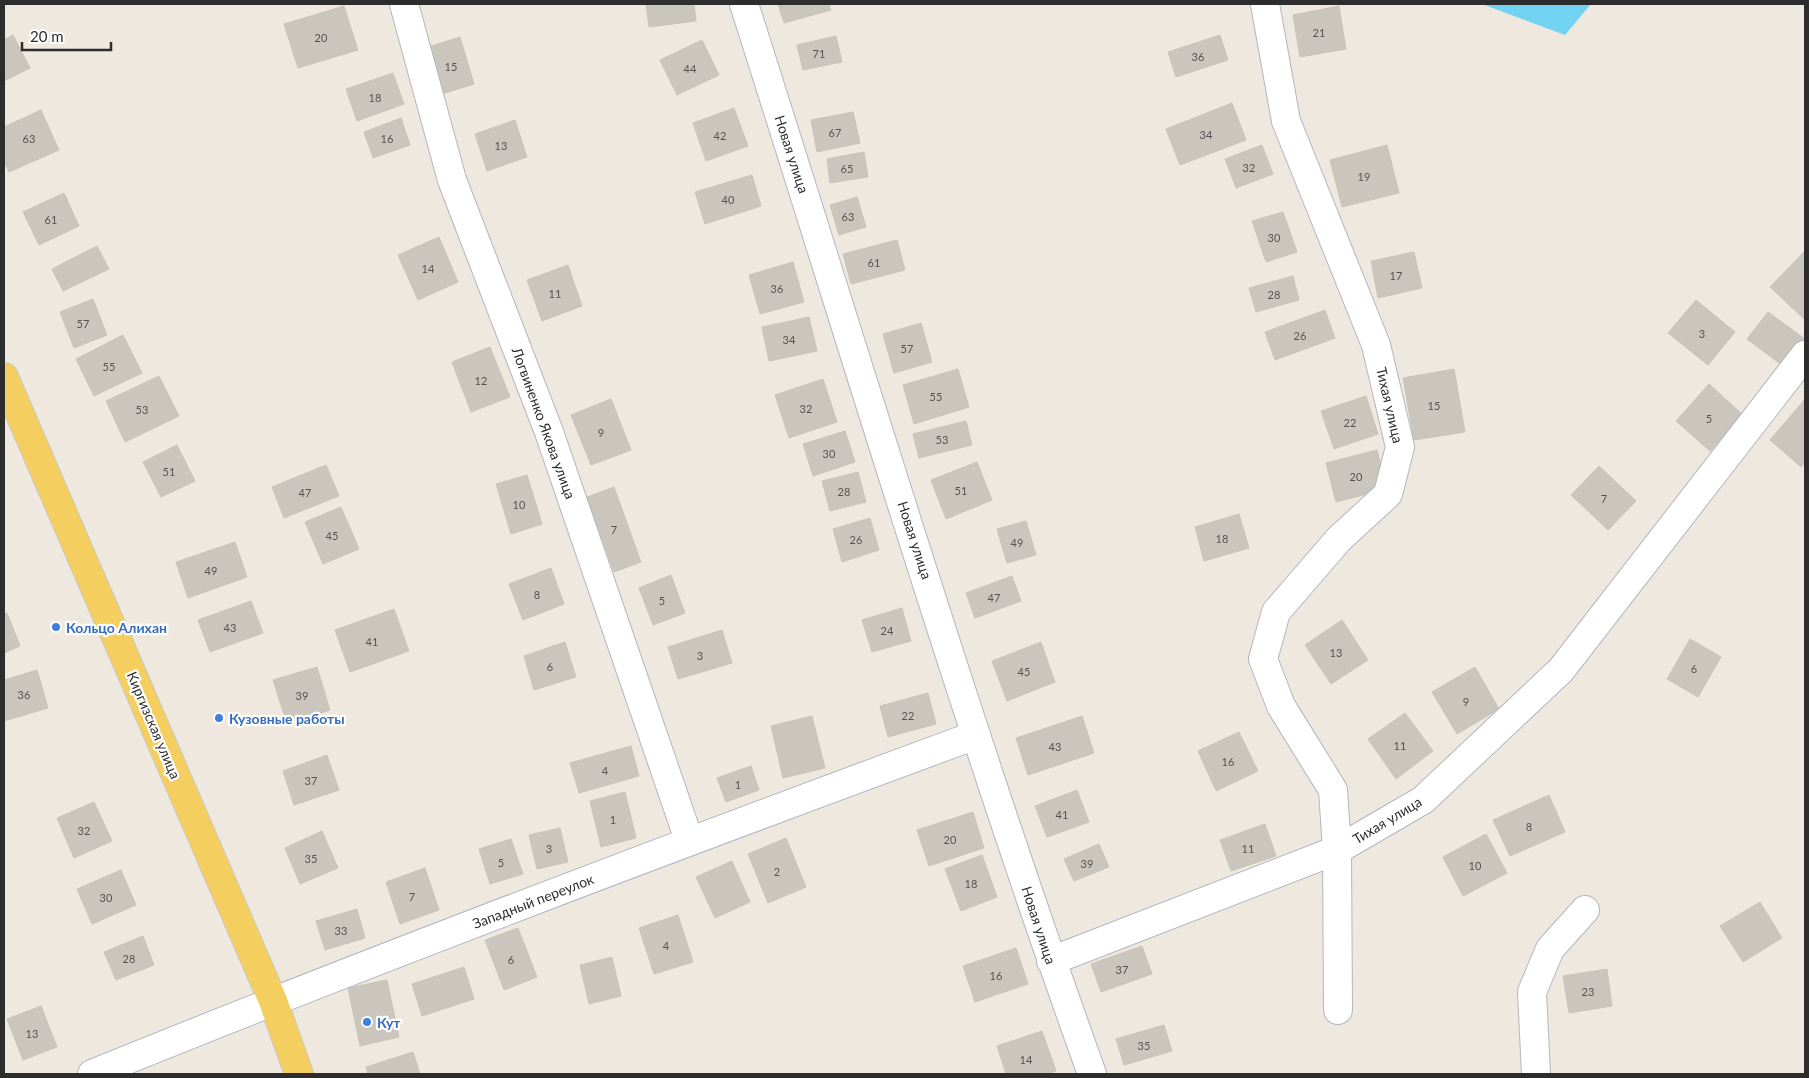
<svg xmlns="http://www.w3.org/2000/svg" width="1809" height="1078" font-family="Lato,sans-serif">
  <rect width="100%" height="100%" fill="#eee8df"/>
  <polygon fill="#71d2f1" points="1482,4 1591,4 1565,35"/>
  <g fill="#cac6bd" stroke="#cac3b8">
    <polygon points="646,4 694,4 696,21 649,27"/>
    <polygon points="778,4 829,4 831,10 784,23"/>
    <polygon points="344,6 358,50 298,68 284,24"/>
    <polygon points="1339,6 1346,49 1300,57 1293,15"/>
    <polygon points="13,35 30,68 4,81 4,40"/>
    <polygon points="1220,35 1228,60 1176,77 1168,52"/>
    <polygon points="836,36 842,62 803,70 797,45"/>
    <polygon points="460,37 474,84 442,94 428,47"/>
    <polygon points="702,40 719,75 677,95 660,60"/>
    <polygon points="393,73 404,104 357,121 346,89"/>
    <polygon points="1232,103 1246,140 1180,165 1166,129"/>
    <polygon points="734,108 748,146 706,161 693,123"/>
    <polygon points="41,110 59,150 9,172 4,161 4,127"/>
    <polygon points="853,112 860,143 817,152 811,120"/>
    <polygon points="401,118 410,145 373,158 364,132"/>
    <polygon points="515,120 527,157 487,171 475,134"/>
    <polygon points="1262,145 1273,174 1236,188 1225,159"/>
    <polygon points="1387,145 1399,193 1342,207 1330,160"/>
    <polygon points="864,152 868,177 830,183 827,159"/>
    <polygon points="752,175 761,206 705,224 695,192"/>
    <polygon points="64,193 79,226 39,245 23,212"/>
    <polygon points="857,197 866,227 839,235 830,205"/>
    <polygon points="1283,212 1297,252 1266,262 1252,221"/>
    <polygon points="439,237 458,282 418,300 398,255"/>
    <polygon points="897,240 905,270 851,284 843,254"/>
    <polygon points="97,246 109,269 63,291 52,269"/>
    <polygon points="1805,251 1805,318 1804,319 1770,287"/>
    <polygon points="1414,252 1422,288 1378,298 1371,261"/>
    <polygon points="793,262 804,302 760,314 749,275"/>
    <polygon points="568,265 582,306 542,321 527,280"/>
    <polygon points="1293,276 1299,300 1256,312 1249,288"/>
    <polygon points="93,299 107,335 74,348 60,312"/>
    <polygon points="1696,300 1735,332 1708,365 1668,333"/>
    <polygon points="1325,310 1335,338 1275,360 1265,332"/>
    <polygon points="1768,312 1805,339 1805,344 1787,369 1747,339"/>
    <polygon points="809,317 817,351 769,361 762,327"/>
    <polygon points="921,323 932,362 894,373 883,334"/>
    <polygon points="123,335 142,373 94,396 76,359"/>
    <polygon points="490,347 510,397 471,412 452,362"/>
    <polygon points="958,369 969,407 914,424 903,385"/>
    <polygon points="1454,369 1465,432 1414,440 1403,378"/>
    <polygon points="159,376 179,416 125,442 106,401"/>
    <polygon points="823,379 837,422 789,438 775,395"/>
    <polygon points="1709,384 1743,415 1710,451 1676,421"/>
    <polygon points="1366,396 1378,434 1334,449 1321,411"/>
    <polygon points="611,399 631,450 591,465 571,415"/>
    <polygon points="1805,399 1805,462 1801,467 1770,440"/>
    <polygon points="966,421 972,445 919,458 913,434"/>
    <polygon points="845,431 855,462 813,476 803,444"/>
    <polygon points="177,445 195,481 161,497 143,462"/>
    <polygon points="1377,450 1387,489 1336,502 1326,463"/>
    <polygon points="977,462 992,500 946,519 931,480"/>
    <polygon points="326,465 339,496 284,518 272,487"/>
    <polygon points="1599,466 1636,501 1608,530 1571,495"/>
    <polygon points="858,472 866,502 830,511 822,481"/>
    <polygon points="527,475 542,524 511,534 496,484"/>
    <polygon points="614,487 641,562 614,572 587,497"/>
    <polygon points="341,507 359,549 323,564 305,522"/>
    <polygon points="1239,514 1249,548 1204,561 1195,527"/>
    <polygon points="870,518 879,550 842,562 833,529"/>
    <polygon points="1026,521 1036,555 1007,563 997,529"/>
    <polygon points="235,542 247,577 188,598 176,562"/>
    <polygon points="551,568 564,604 523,620 509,584"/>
    <polygon points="671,575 685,613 653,625 639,588"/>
    <polygon points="1012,576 1021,601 975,618 966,593"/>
    <polygon points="251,601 263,633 210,652 198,620"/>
    <polygon points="902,608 911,641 872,652 862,620"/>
    <polygon points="394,609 409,651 350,672 335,630"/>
    <polygon points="7,613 20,646 4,653 4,614"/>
    <polygon points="1342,620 1368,660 1331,684 1305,645"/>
    <polygon points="722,630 732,663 678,679 668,647"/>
    <polygon points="1690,639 1721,657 1698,697 1667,679"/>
    <polygon points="565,642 576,677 534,690 524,656"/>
    <polygon points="1041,642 1055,682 1007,701 992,661"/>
    <polygon points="317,667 330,710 287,724 273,680"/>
    <polygon points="1475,667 1499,709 1457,734 1432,692"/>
    <polygon points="37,670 48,708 4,721 4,680"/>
    <polygon points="928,693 936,724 888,737 880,706"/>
    <polygon points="1405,713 1433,751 1396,779 1368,739"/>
    <polygon points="812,716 825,768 783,778 771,726"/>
    <polygon points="1082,716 1094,753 1028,775 1016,738"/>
    <polygon points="1239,732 1258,771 1216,791 1198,751"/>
    <polygon points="631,746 639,776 579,793 570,763"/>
    <polygon points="327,755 339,790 294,805 283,771"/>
    <polygon points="751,766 759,790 726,802 717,778"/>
    <polygon points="1077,790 1089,822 1047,837 1035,806"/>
    <polygon points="625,792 636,838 601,847 590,801"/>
    <polygon points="1549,795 1565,832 1510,856 1493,820"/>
    <polygon points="94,802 112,841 74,858 57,818"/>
    <polygon points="973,812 984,848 929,866 917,830"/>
    <polygon points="1265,824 1276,856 1231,871 1220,840"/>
    <polygon points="560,828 568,862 537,869 529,835"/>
    <polygon points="322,831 338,868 300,884 285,848"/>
    <polygon points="1486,834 1507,873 1463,896 1443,857"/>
    <polygon points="786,838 806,887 768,903 748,854"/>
    <polygon points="511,839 523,874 490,884 479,849"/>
    <polygon points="1099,844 1109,867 1074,881 1064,859"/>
    <polygon points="982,855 997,897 961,911 945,869"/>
    <polygon points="732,861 750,902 715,918 696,877"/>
    <polygon points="425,868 439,910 400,924 386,882"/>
    <polygon points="121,870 136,905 92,924 77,889"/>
    <polygon points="1760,902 1782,938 1743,962 1720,926"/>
    <polygon points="357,909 365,938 325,950 316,921"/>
    <polygon points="678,915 693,962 654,974 639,928"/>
    <polygon points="518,928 537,977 504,990 485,940"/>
    <polygon points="143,936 154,965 116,980 104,952"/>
    <polygon points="1142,946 1152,974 1101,992 1091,964"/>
    <polygon points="1016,948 1028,984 975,1002 963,966"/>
    <polygon points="612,957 621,996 589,1004 580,965"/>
    <polygon points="464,967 474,999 422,1016 412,984"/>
    <polygon points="1607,969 1612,1006 1569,1013 1563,976"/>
    <polygon points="387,980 399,1037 360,1046 348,988"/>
    <polygon points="41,1006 57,1047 23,1060 7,1019"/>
    <polygon points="1164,1025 1172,1051 1124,1065 1116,1039"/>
    <polygon points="1042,1031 1056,1071 1046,1074 1006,1074 997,1046"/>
    <polygon points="413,1052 420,1074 368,1074 366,1067"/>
  </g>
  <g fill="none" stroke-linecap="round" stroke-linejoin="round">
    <defs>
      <g id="minor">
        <polyline points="404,4 452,180 549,432 689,840"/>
        <path d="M744,4C858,361 965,721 1092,1074"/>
        <polyline points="1265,4 1286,121 1376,345 1400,447 1388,494 1339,539 1276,612 1263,659 1281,706 1333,790 1337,850 1338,1010"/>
        <polyline points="1051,961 1337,850 1423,800 1561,670 1805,355"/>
        <path d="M92,1074C385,955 680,844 976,735"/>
        <polyline points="1536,1074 1532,992 1550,949 1585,910"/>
      </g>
      <polyline id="major" points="4,377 273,1001 299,1074"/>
    </defs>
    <use href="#minor" stroke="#b3b6c0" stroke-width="30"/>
    <use href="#major" stroke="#c8c8c8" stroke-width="30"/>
    <use href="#minor" stroke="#fff" stroke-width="28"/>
    <use href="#major" stroke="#f4ce5f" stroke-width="28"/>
  </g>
  <g fill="#3f7fe0" stroke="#fff" stroke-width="2">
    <circle cx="56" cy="627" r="5"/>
    <circle cx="219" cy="718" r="5"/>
    <circle cx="367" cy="1022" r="5"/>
  </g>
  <g text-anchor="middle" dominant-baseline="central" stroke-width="4.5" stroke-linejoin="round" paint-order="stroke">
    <g font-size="11" fill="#545351">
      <text x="1319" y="32">21</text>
      <text x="321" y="37">20</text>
      <text x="819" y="53">71</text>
      <text x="1198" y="56">36</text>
      <text x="451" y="66">15</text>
      <text x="690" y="68">44</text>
      <text x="375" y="97">18</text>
      <text x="835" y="132">67</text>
      <text x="1206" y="134">34</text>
      <text x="720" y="135">42</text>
      <text x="29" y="138">63</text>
      <text x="387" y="138">16</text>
      <text x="501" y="145">13</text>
      <text x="1249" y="167">32</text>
      <text x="847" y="168">65</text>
      <text x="1364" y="176">19</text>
      <text x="728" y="199">40</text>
      <text x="848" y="216">63</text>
      <text x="51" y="219">61</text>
      <text x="1274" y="237">30</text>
      <text x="874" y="262">61</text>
      <text x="428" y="268">14</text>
      <text x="1396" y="275">17</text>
      <text x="777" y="288">36</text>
      <text x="555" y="293">11</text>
      <text x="1274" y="294">28</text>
      <text x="83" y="323">57</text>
      <text x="1702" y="333">3</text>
      <text x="1300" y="335">26</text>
      <text x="789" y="339">34</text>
      <text x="907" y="348">57</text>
      <text x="109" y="366">55</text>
      <text x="481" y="380">12</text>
      <text x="936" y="396">55</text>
      <text x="1434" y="405">15</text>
      <text x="806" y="408">32</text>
      <text x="142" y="409">53</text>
      <text x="1709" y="418">5</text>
      <text x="1350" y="422">22</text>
      <text x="601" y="432">9</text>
      <text x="942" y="439">53</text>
      <text x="829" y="453">30</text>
      <text x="169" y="471">51</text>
      <text x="1356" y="476">20</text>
      <text x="961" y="490">51</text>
      <text x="844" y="491">28</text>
      <text x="305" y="492">47</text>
      <text x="1604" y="498">7</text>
      <text x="519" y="504">10</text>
      <text x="614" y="529">7</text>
      <text x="332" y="535">45</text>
      <text x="1222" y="538">18</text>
      <text x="856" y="539">26</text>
      <text x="1017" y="542">49</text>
      <text x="211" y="570">49</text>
      <text x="537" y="594">8</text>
      <text x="994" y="597">47</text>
      <text x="662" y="600">5</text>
      <text x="230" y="627">43</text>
      <text x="887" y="630">24</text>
      <text x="372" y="641">41</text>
      <text x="1336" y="652">13</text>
      <text x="700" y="655">3</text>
      <text x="550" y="666">6</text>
      <text x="1694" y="668">6</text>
      <text x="1024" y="671">45</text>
      <text x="24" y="694">36</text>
      <text x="302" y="695">39</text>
      <text x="1466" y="701">9</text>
      <text x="908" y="715">22</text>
      <text x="1400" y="745">11</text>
      <text x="1055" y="746">43</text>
      <text x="1228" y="761">16</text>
      <text x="605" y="770">4</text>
      <text x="311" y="780">37</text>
      <text x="738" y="784">1</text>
      <text x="1062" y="814">41</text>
      <text x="613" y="819">1</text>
      <text x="1529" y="826">8</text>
      <text x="84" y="830">32</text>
      <text x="950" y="839">20</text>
      <text x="549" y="848">3</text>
      <text x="1248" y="848">11</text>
      <text x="311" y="858">35</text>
      <text x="501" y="862">5</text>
      <text x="1087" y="863">39</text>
      <text x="1475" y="865">10</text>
      <text x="777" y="871">2</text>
      <text x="971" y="883">18</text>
      <text x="412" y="896">7</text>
      <text x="106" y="897">30</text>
      <text x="341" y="930">33</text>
      <text x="666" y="945">4</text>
      <text x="129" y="958">28</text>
      <text x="511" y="959">6</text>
      <text x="1122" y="969">37</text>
      <text x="996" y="975">16</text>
      <text x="1588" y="991">23</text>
      <text x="32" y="1033">13</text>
      <text x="1144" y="1045">35</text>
      <text x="1026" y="1059">14</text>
    </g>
    <g font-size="14" fill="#2d2d2d" stroke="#fff">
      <text transform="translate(792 154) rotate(72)">Новая улица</text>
      <text transform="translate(1390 405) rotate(77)">Тихая улица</text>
      <text transform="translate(544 423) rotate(70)">Логвиненко Якова улица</text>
      <text transform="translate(915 540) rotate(72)">Новая улица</text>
      <text transform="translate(154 725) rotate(67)">Киргизская улица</text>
      <text transform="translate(1387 820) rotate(-31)">Тихая улица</text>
      <text transform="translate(533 901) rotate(-21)">Западный переулок</text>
      <text transform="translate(1039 925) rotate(72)">Новая улица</text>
    </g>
    <g font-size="14" font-weight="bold" fill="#366cbe" stroke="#fff" text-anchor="start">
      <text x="66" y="627">Кольцо Алихан</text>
      <text x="229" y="718">Кузовные работы</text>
      <text x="377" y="1022">Кут</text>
    </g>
  </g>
  <rect width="1809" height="1078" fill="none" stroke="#2d2d2d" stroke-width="10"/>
  <path d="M22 42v8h89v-8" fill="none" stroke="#2d2d2d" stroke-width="2.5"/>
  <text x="30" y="42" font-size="15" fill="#2d2d2d" stroke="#ffffff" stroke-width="4" paint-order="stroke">20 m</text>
</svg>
